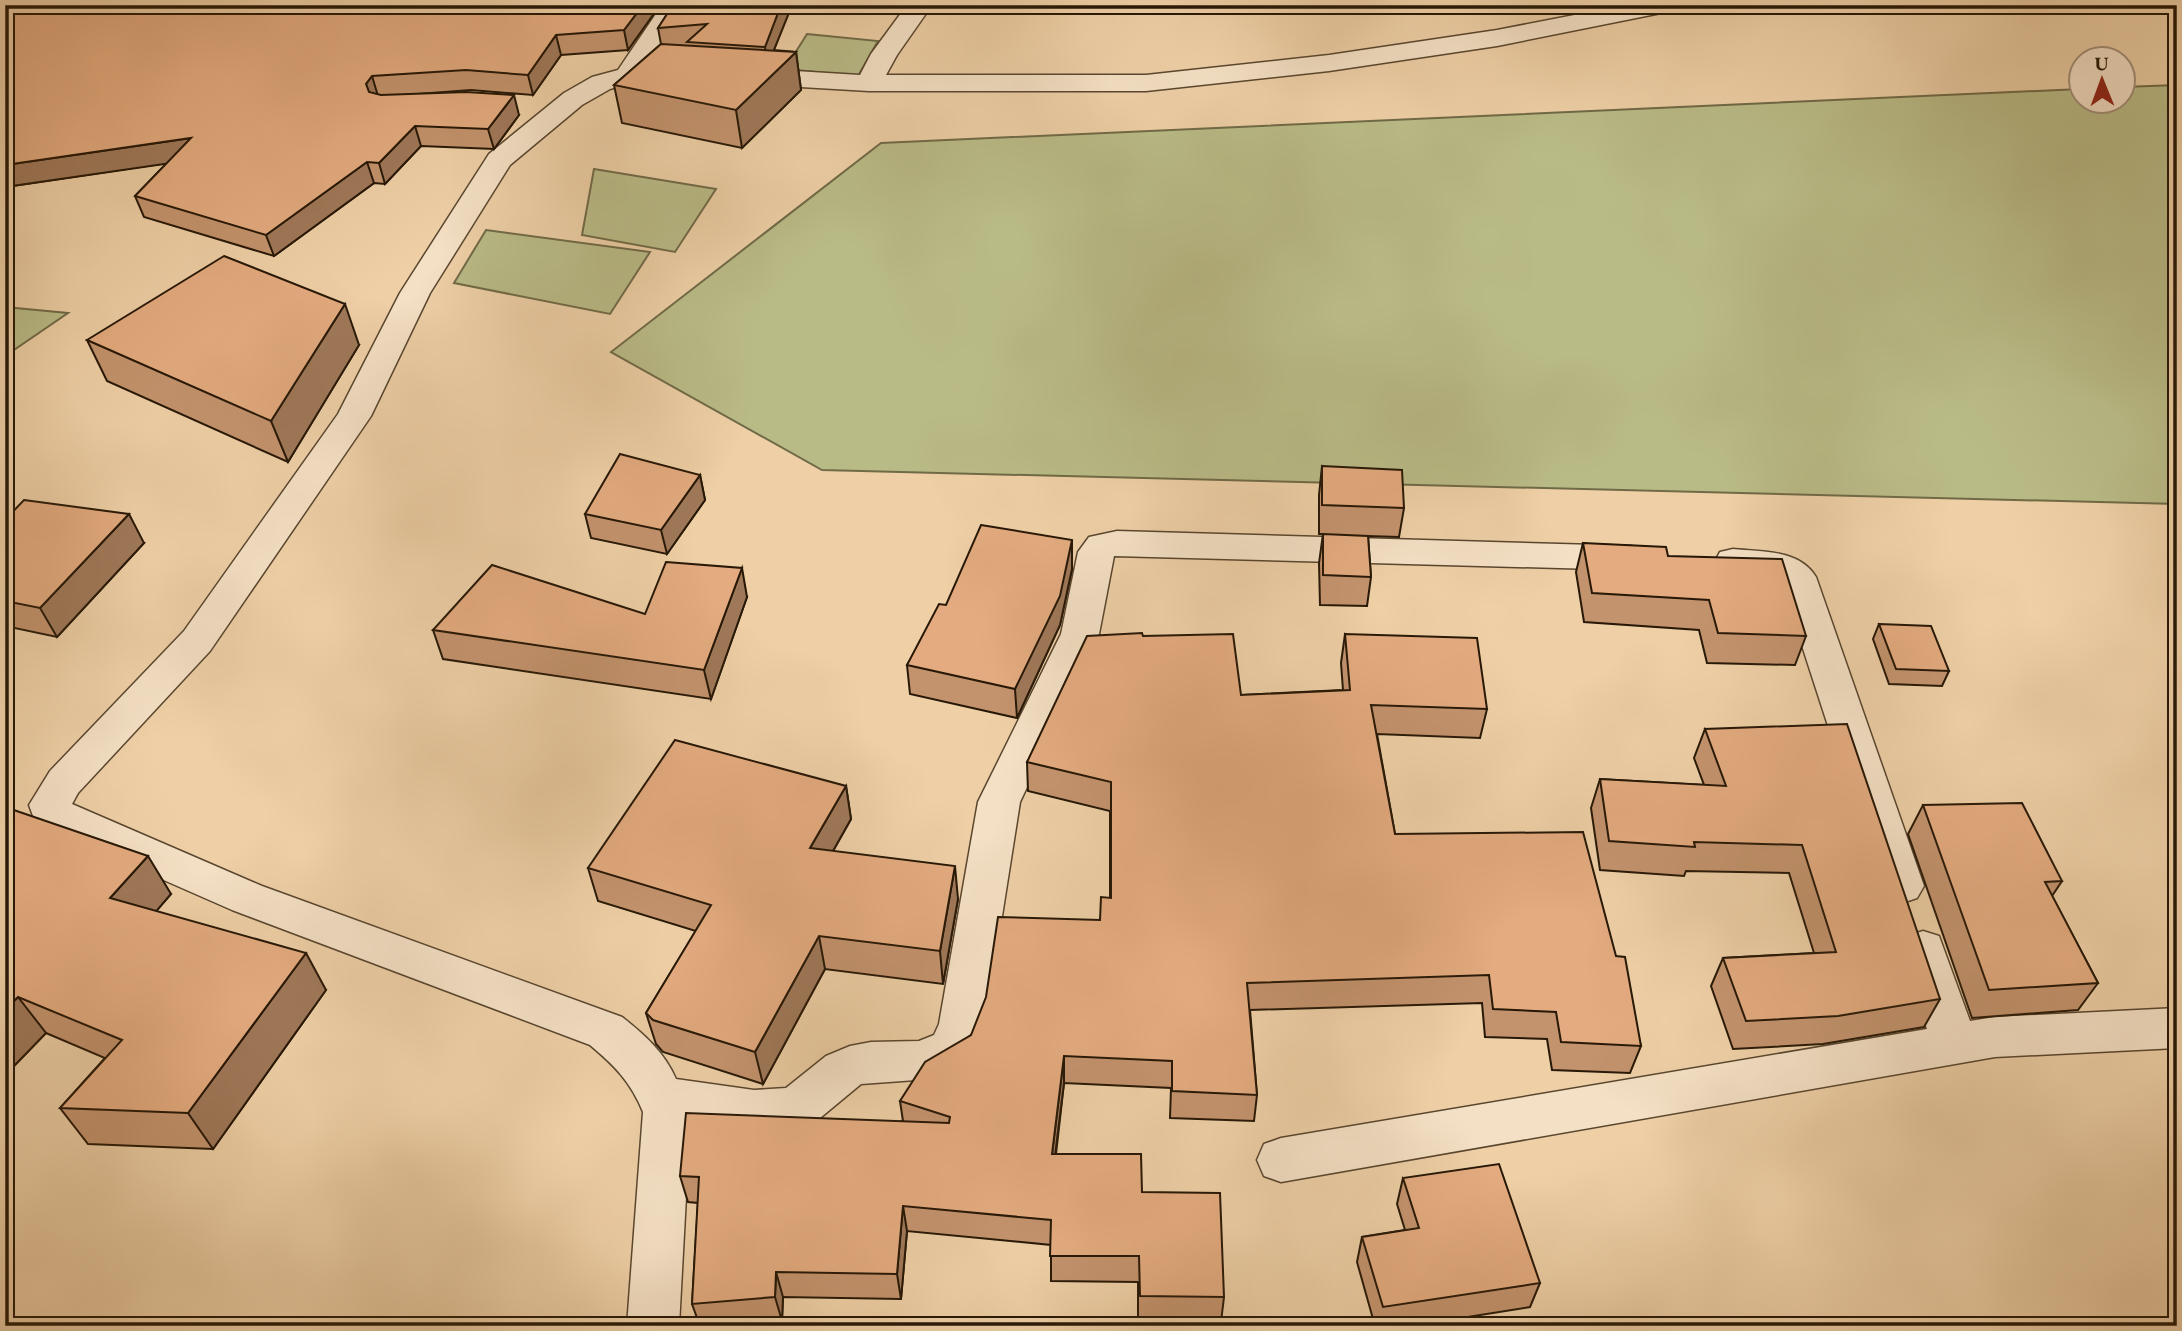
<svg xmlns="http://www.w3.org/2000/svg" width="2182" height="1331" font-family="'EB Garamond',serif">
  <rect width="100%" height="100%" fill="#eecfa6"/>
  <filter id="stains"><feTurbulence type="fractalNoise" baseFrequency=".00286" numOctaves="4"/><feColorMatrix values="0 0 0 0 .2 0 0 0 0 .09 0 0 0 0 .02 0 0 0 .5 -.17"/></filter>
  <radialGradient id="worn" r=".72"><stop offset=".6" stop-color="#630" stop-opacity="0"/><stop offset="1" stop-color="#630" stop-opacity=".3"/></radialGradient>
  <g fill="#b9bb87" stroke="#706a47" stroke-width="2">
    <polygon points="807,34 878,41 858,76 785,69"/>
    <polygon points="2177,85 2177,504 822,470 611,352 881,143 2080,89 2080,102 2122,102 2123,87"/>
    <polygon points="594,169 716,189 675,252 582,235"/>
    <polygon points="486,230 650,252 610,314 454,283"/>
    <polygon points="5,307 68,313 5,356"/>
  </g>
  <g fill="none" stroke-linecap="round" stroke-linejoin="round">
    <defs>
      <g id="street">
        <path d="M662,5H687L649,62L686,65L690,71L686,77L647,78L610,89L582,105L510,165L430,293L371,416L210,651L78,793L72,804L262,886L622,1017C645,1035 664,1052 676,1079L754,1090L786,1088L826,1056L850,1046L871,1042L919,1041L934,1035L939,1024L978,802L1061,634L1078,552L1089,537L1117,531L1631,546L1644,549L1649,558L1644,567L1631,570L1114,556L1099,634L1020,802L985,1024L968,1063L930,1079L861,1084L820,1118L789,1130L754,1132L690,1123L679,1326H627L643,1112C631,1082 614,1065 590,1045L232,910L36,824L29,805L50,771L184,631L338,414L400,293L489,154L564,93L592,77L618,70Z"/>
        <polygon points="907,5 932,5 897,55 886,75 1146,75 1329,55 1497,30 1626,5 1678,5 1675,10 1666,12 1497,46 1329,71 1146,91 869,91 747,84 738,82 734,76 738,70 747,68 860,75 871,54"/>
        <path d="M1733,549C1762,552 1799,549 1816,577L1924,886L1917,898L1902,903L1887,898L1880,886L1782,584L1773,577L1720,570L1715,561L1720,552Z"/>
        <polygon points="1923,931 1939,936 1970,1021 1995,1017 2177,1008 2177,1048 1995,1057 1281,1182 1264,1176 1257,1160 1264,1144 1281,1138 1927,1029 1901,949 1907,936"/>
      </g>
    </defs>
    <use href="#street" stroke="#59462f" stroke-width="3"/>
    <use href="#street" fill="#f4e0c5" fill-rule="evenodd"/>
  </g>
  <g fill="#c3936d" stroke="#271807" stroke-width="2">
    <polygon points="5,5 660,5 628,50 561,55 533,95 471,90 418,94 519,115 494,149 421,146 385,184 374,183 274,256 144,217 135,196 167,163 5,187"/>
    <polygon points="673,5 792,5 774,50 796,52 801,90 742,148 622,123 614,85 661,44 658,28"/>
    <polygon points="87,340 359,345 288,462 107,381"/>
    <polygon points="1322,466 1404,508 1399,537 1368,536 1371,577 1367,606 1320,605 1319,563 1323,534 1319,534 1319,495"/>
    <polygon points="700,475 705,500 667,554 591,538 585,514"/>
    <polygon points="5,520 144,543 57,637 5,626"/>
    <polygon points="1583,543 1668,556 1806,636 1795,665 1707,663 1699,630 1584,622 1576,572"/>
    <polygon points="1072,569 1060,625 1017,718 910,694 907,665 946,605"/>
    <polygon points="747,597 711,699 443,659 433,630 645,614"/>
    <polygon points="1879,624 1949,671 1942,686 1889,684 1873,639"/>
    <polygon points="1345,634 1487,709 1480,738 1377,734 1395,834 1616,956 1641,1046 1630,1073 1552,1070 1547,1039 1485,1037 1482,1003 1250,1010 1257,1095 1254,1121 1170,1118 1171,1088 1064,1083 1056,1154 1142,1192 1224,1297 1221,1322 1138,1321 1138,1282 1051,1281 1051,1245 907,1231 901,1299 783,1297 782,1321 731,1326 700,1326 692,1304 698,1203 688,1202 680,1176 903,1121 900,1101 971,1035 1100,920 1110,898 1110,811 1028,791 1027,762 1143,636 1241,695 1343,690 1341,663"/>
    <polygon points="1705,729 1940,999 1924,1027 1823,1044 1733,1049 1711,986 1723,958 1814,953 1789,873 1686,871 1684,876 1600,870 1591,808 1600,779 1704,785 1694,758"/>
    <polygon points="846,786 851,819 833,851 958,899 943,984 825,969 763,1084 663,1052 656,1044 646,1013 696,931 598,901 588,868"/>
    <polygon points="1923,805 2062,881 2052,896 2098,983 2078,1010 1972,1018 1908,834"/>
    <polygon points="5,807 171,894 156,911 326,990 213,1149 88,1144 60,1108 105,1058 46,1033 14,1066 5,1063"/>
    <polygon points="1403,1178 1540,1283 1530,1307 1411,1326 1375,1326 1357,1262 1362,1237 1405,1230 1397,1204"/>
  </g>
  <g fill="#9f7859" stroke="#271807" stroke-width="2">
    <polygon points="643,5 660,5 628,50 624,30"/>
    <polygon points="781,5 792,5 767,67 765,47"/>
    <polygon points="556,35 561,55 533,95 528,75"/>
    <polygon points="796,52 801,90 742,148 736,110"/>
    <polygon points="372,76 378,96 373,104 366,84"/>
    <polygon points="514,95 519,115 494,149 488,129"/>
    <polygon points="415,126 421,146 385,184 379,163"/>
    <polygon points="191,138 199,159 5,187 5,165"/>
    <polygon points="367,162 374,183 274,256 266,235"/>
    <polygon points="345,304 359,345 288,462 271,421"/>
    <polygon points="700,475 705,500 667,554 661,530"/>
    <polygon points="129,514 144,543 57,637 40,608"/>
    <polygon points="1072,540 1072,569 1060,625 1017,718 1015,689"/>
    <polygon points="742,568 747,597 711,699 704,670"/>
    <polygon points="846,786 851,819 816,881 810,848"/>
    <polygon points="148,856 171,894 135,936 110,898"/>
    <polygon points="955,866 958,899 943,984 940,951"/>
    <polygon points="819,936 825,969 763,1084 755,1052"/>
    <polygon points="306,953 326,990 213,1149 188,1113"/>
    <polygon points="18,997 46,1033 14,1066 5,1056 5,1010"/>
    <polygon points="1064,1056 1064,1083 1052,1180 1052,1154"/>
    <polygon points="903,1206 907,1231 901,1299 897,1274"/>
    <polygon points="776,1272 783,1297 782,1321 775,1297"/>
  </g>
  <g fill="#e3ab7f" stroke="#271807" stroke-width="2">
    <polygon points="5,5 643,5 624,30 556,35 528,75 466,70 372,76 366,84 369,92 381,95 466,92 514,95 488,129 415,126 379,163 367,162 266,235 135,196 191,138 5,165"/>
    <polygon points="673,5 781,5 765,47 687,42 707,24 658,28"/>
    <polygon points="661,44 796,52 736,110 614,85"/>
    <polygon points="224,256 345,304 271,421 87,340"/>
    <polygon points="620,454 700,475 661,530 585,514"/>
    <polygon points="1322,466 1402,470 1404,508 1322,505"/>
    <polygon points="24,500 129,514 40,608 5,601 5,520"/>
    <polygon points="981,525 1072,540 1060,596 1015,689 907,665 939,604 946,605"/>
    <polygon points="1323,534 1368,536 1371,577 1323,575"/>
    <polygon points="1583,543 1666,547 1668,556 1782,559 1806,636 1718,633 1709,600 1592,593"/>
    <polygon points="666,562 742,568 704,670 433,630 492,565 645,614"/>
    <polygon points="1879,624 1931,626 1949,671 1896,669"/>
    <polygon points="1142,633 1143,636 1233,634 1241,695 1350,690 1345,634 1477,638 1487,709 1371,705 1395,834 1583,832 1616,956 1625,957 1641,1046 1561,1042 1556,1012 1493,1009 1489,975 1247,983 1257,1095 1172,1091 1172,1061 1064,1056 1052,1154 1141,1154 1142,1192 1220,1193 1224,1297 1140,1296 1139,1256 1050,1256 1051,1220 903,1206 897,1274 776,1272 775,1297 692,1304 699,1177 680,1176 686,1113 949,1123 950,1117 900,1101 925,1062 971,1035 986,997 998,917 1100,920 1101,897 1111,898 1111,782 1027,762 1087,636"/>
    <polygon points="1847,724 1940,999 1838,1016 1746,1021 1723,958 1836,952 1802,845 1694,842 1695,847 1609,841 1600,779 1726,786 1705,729"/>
    <polygon points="675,740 846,786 810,848 955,866 940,951 819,936 755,1052 653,1020 646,1013 711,905 588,868"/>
    <polygon points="2022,803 2062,881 2045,882 2098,983 1989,990 1923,805"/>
    <polygon points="5,807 148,856 110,898 306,953 188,1113 60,1108 122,1040 18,997 5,1010"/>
    <polygon points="1499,1164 1540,1283 1383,1307 1362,1237 1419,1228 1403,1178"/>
  </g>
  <rect width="2182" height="1331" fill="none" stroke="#eecfa6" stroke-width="28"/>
  <rect x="7" y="7" width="2168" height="1317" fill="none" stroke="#271807" stroke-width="3.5"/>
  <rect x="14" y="14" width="2154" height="1303" fill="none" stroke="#271807" stroke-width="2"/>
  <g transform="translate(2102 80) rotate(359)"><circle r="33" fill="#f4e0c5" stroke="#a29079" stroke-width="2"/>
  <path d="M0-5L12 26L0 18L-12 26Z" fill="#8f2418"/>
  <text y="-10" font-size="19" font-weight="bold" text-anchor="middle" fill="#271807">U</text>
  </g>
  <rect width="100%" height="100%" filter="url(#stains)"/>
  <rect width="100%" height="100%" fill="url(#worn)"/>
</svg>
